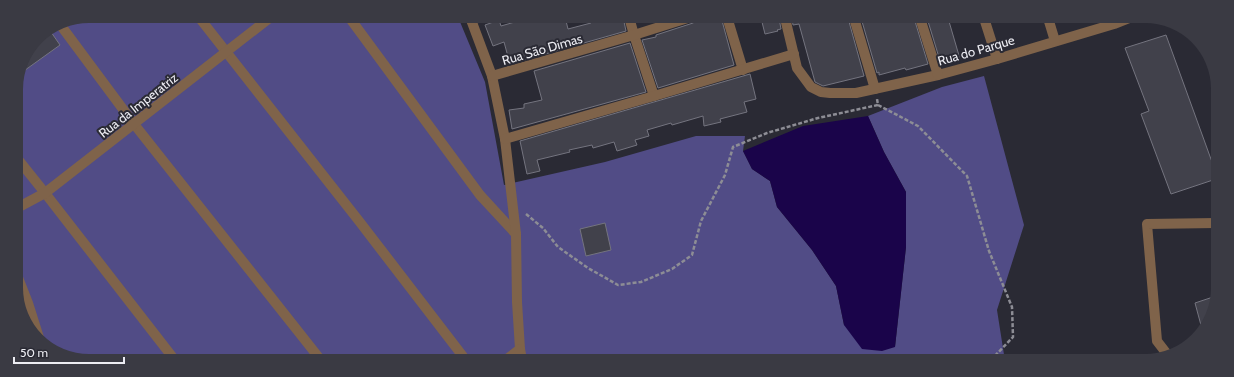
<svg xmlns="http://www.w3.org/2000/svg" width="1234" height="377" font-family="Cabin,sans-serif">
  <rect width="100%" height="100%" fill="#2a2a34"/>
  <polygon fill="#514c86" points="89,16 458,17 485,82 504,185 605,162 696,136 745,136 743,151 752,169 770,181 777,207 812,250 836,286 844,325 895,347 906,247 906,192 884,152 868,116 942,87 984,76 1024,225 997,310 1005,361 70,359 37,339 17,302 16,85 38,37 61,21"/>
  <polygon fill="#1a044a" points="868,116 884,152 906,192 906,247 895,347 882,351 862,349 844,325 836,286 812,250 777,207 770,181 752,169 743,151 803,126"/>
  <g fill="#41414b" stroke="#74747f">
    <polygon points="532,17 565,17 568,29 591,23 590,17 623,17 626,31 510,64 504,42 493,46 485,25 499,20 501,26"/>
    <polygon points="697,17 721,17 734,65 658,88 642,40 656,37 656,35 693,23 696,21"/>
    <polygon points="761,18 779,18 781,29 777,30 778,31 765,34"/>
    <polygon points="792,18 848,18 864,76 823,86 815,82 799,24 793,25"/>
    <polygon points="861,18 914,18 928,64 906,70 905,68 879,75 879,72 877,73"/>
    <polygon points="927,18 948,18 960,59 941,64"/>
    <polygon points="51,32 60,45 21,73 34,44"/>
    <polygon points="1166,35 1216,173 1216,179 1171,194 1141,114 1149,111 1125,48"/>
    <polygon points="630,43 646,92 512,129 509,110 524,108 524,104 542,100 534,71"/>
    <polygon points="750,74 756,99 744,102 747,112 720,119 721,122 704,126 703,116 672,125 671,123 647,130 649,136 635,140 637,145 617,151 614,142 593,148 592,145 569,150 570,152 537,160 540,171 527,174 520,141"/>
    <polygon points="605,223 611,250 586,256 580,229"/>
    <polygon points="1216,296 1216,307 1202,329 1195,303"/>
  </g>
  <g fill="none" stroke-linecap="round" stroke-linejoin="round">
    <g stroke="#8d8d95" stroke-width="2.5" stroke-dasharray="4 2" stroke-linecap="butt">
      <polyline points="878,105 918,126 967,176 989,251 1012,307 1013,337 990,361"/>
      <polyline points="526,214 543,228 558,247 588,268 618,285 641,282 672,269 692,255 701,221 725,175 733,147 767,133 818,118 878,105 877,99"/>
    </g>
    <g stroke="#7f634a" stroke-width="10">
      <polyline points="198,16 359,221 465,359"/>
      <polyline points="349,17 480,195 516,234"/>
      <polyline points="470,17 492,76 505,139 516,234 517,302 520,349 522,360"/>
      <polyline points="629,17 634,35 654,96"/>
      <polyline points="727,17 743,70"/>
      <polyline points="785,18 797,68 811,87 821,92 830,93 856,93 938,75 997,59 1114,24 1129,18"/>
      <polyline points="854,18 875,89"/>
      <polyline points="920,18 938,75"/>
      <polyline points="984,18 997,59"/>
      <polyline points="1048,18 1055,41"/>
      <polyline points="471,20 482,17"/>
      <polyline points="59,23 134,124 320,359"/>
      <polyline points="492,76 634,35 691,17"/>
      <polyline points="505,139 654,96 794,54"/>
      <polyline points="17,158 45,193 174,359"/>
      <polyline points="17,208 45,193 272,16"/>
      <polyline points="17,275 28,303 40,341"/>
      <polyline points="1167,354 1157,341 1147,224 1216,223"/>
      <polyline points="507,359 520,349"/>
    </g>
  </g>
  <g text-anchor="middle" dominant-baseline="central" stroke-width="4" stroke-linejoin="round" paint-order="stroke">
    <g font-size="13" fill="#ececf2" stroke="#2a2a34">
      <text transform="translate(542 49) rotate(-16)">Rua São Dimas</text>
      <text transform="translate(976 50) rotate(-16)">Rua do Parque</text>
      <text transform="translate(138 105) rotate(-38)">Rua da Imperatriz</text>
    </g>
  </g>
  <path d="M0 0H1234V377H0ZM89 23H1145A66 66 0 0 1 1211 89V288A66 66 0 0 1 1145 354H89A66 66 0 0 1 23 288V89A66 66 0 0 1 89 23Z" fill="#3a3a43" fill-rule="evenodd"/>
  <path d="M14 357v6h110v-6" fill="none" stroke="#ececf2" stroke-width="2"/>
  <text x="20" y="357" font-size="12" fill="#ececf2" stroke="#2a2a34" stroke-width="3" paint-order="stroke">50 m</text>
</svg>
